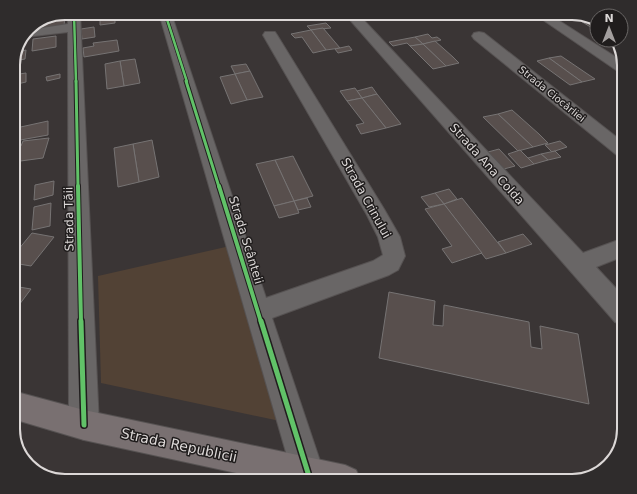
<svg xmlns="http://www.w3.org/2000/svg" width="637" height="494" font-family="'DejaVu Sans',sans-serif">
  <rect width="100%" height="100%" fill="#3a3535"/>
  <polygon fill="#524235" points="230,246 280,421 101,383 98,276"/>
  <g fill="#584f4d" stroke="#767373">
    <polygon points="65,13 64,27 40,30 41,25 51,23 51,18"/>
    <polygon points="104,13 125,13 125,19 115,20 115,23 100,25 100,20 105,19"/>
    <polygon points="575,14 597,22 597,31 571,15"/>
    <polygon points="326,23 331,28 311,30 307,26"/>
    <polygon points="94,27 95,37 82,39 81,29"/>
    <polygon points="323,28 340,48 326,50 311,30"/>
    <polygon points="311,30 326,50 313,53 302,37 295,38 291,34"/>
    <polygon points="428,34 432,38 437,37 441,40 423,44 415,37"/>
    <polygon points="56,36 56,47 32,51 33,39"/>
    <polygon points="415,37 423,44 410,46 407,43 393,46 389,42"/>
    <polygon points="117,40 119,51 84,57 83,48 94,46 93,43"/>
    <polygon points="435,41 453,57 459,63 446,66 423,44"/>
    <polygon points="423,44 446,66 433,69 410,46"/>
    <polygon points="349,46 352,50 338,53 335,49"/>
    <polygon points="26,50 25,59 14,61 18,52"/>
    <polygon points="561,56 586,73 595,79 582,82 549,58"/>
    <polygon points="549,58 582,82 570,85 537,61"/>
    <polygon points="135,59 140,83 124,86 120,61"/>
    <polygon points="120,61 124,86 107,89 105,64"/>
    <polygon points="246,64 250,71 235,74 231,66"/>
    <polygon points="250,71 263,97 247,100 235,74"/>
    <polygon points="26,73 26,82 13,85 13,75"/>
    <polygon points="60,74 60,78 47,81 46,77"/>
    <polygon points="235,74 247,100 231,104 220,77"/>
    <polygon points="372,87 377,94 362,98 357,91"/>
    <polygon points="355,88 362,98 347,101 340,91"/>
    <polygon points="377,94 401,124 386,128 362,98"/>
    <polygon points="362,98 386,128 361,134 356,125 364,123 347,101"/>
    <polygon points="512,110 539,134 548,143 533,147 498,114"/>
    <polygon points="498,114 533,147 518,151 483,117"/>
    <polygon points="48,121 48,135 15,141 16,128"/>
    <polygon points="49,138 43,158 13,162 13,147 21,146 23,141"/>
    <polygon points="152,140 159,177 139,182 133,144"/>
    <polygon points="560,141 567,147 552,152 545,145"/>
    <polygon points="133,144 139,182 118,187 114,148"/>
    <polygon points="499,149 515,166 504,169 488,152"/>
    <polygon points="520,150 534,164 521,168 508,154"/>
    <polygon points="555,151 561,157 548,160 541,154"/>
    <polygon points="541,154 548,160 534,164 528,158"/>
    <polygon points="293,156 313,196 294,201 275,160"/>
    <polygon points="275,160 294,201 274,206 256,164"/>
    <polygon points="54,181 53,195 34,200 35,185"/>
    <polygon points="449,189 457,199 444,204 435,193"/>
    <polygon points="435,193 444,204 429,207 421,197"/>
    <polygon points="307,198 311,207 298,210 294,201"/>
    <polygon points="462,198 506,253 486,259 444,204"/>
    <polygon points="294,201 299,213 279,218 274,206"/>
    <polygon points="51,203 50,226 32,230 34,207"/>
    <polygon points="444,204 482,253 452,263 442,249 452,246 425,209"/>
    <polygon points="32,233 54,237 31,266 13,263 13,256"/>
    <polygon points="523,234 532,244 506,253 498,242"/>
    <polygon points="13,286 31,289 13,313"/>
    <polygon points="389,292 435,301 433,325 443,326 444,305 529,322 531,347 542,349 540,326 578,334 589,404 379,358"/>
  </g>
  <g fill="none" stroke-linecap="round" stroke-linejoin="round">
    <defs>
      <g id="minor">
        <polygon points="68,13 80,13 99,425 94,435 84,440 74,435 69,425 68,32 25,37 29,30 68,24"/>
        <polygon points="159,13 171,13 266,298 373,261 383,255 378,237 367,215 263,35 265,32 275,32 277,35 384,209 400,237 405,256 398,270 389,275 272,318 324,473 320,481 296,481 292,473"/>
        <polygon points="344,13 357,13 583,253 624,238 624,256 596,267 624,297 624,325 615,322"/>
        <polygon points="533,13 547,13 622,61 624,73 619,72"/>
        <polygon points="479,32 484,33 624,143 624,158 618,156 474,39 472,36 474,33"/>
      </g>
      <polygon id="major" points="13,391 84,410 345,465 356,470 361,481 273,481 84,440 13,419"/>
    </defs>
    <use href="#minor" stroke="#565252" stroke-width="2"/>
    <use href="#major" stroke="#565252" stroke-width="2"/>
    <use href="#minor" fill="#696666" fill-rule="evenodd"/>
    <use href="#major" fill="#797071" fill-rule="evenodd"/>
    <defs>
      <g id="cycleway-far3">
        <polyline points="74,13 76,82"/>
        <polyline points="165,13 187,82"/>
      </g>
      <g id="cycleway-far2">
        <polyline points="76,81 78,187"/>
        <polyline points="186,81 219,187"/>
      </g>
      <g id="cycleway-far1">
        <polyline points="78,186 81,322"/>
        <polyline points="219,186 261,322"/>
      </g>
      <g id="cycleway">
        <polyline points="81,321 84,425"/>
        <polyline points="261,321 308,473"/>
      </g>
    </defs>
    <use href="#cycleway-far3" stroke="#201d1d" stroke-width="4"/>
    <use href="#cycleway-far2" stroke="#201d1d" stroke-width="5"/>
    <use href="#cycleway-far1" stroke="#201d1d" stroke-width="6"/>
    <use href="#cycleway" stroke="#201d1d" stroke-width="8"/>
    <use href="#cycleway-far3" stroke="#61c268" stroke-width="2.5"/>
    <use href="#cycleway-far2" stroke="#61c268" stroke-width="3"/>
    <use href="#cycleway-far1" stroke="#61c268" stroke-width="4"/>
    <use href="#cycleway" stroke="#61c268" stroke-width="5"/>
  </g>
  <g text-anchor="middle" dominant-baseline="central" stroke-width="3" stroke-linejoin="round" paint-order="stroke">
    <g font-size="10" fill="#dcd8d7" stroke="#201d1d">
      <text transform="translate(552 94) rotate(39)">Strada Ciocârliei</text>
    </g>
    <g font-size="12" fill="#dcd8d7" stroke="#201d1d">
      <text transform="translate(487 164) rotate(48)">Strada Ana Colda</text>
      <text transform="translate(366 198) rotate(61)">Strada Crinului</text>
      <text transform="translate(69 219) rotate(-91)">Strada Tăii</text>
      <text transform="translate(246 240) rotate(73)">Strada Scânteii</text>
    </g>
    <g font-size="14" fill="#dcd8d7" stroke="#201d1d">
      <text transform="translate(179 445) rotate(12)">Strada Republicii</text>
    </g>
  </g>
  <path d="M0 0H637V494H0ZM65 20H572A45 45 0 0 1 617 65V429A45 45 0 0 1 572 474H65A45 45 0 0 1 20 429V65A45 45 0 0 1 65 20Z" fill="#2f2c2c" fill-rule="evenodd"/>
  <path fill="none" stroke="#dcd8d7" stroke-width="2" d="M65 20H572A45 45 0 0 1 617 65V429A45 45 0 0 1 572 474H65A45 45 0 0 1 20 429V65A45 45 0 0 1 65 20Z"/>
  <g transform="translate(609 28)"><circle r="19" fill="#201d1d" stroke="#6b6867"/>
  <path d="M0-3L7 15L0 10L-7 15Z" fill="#a39f9e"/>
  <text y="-6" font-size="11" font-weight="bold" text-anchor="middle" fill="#dcd8d7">N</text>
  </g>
</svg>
